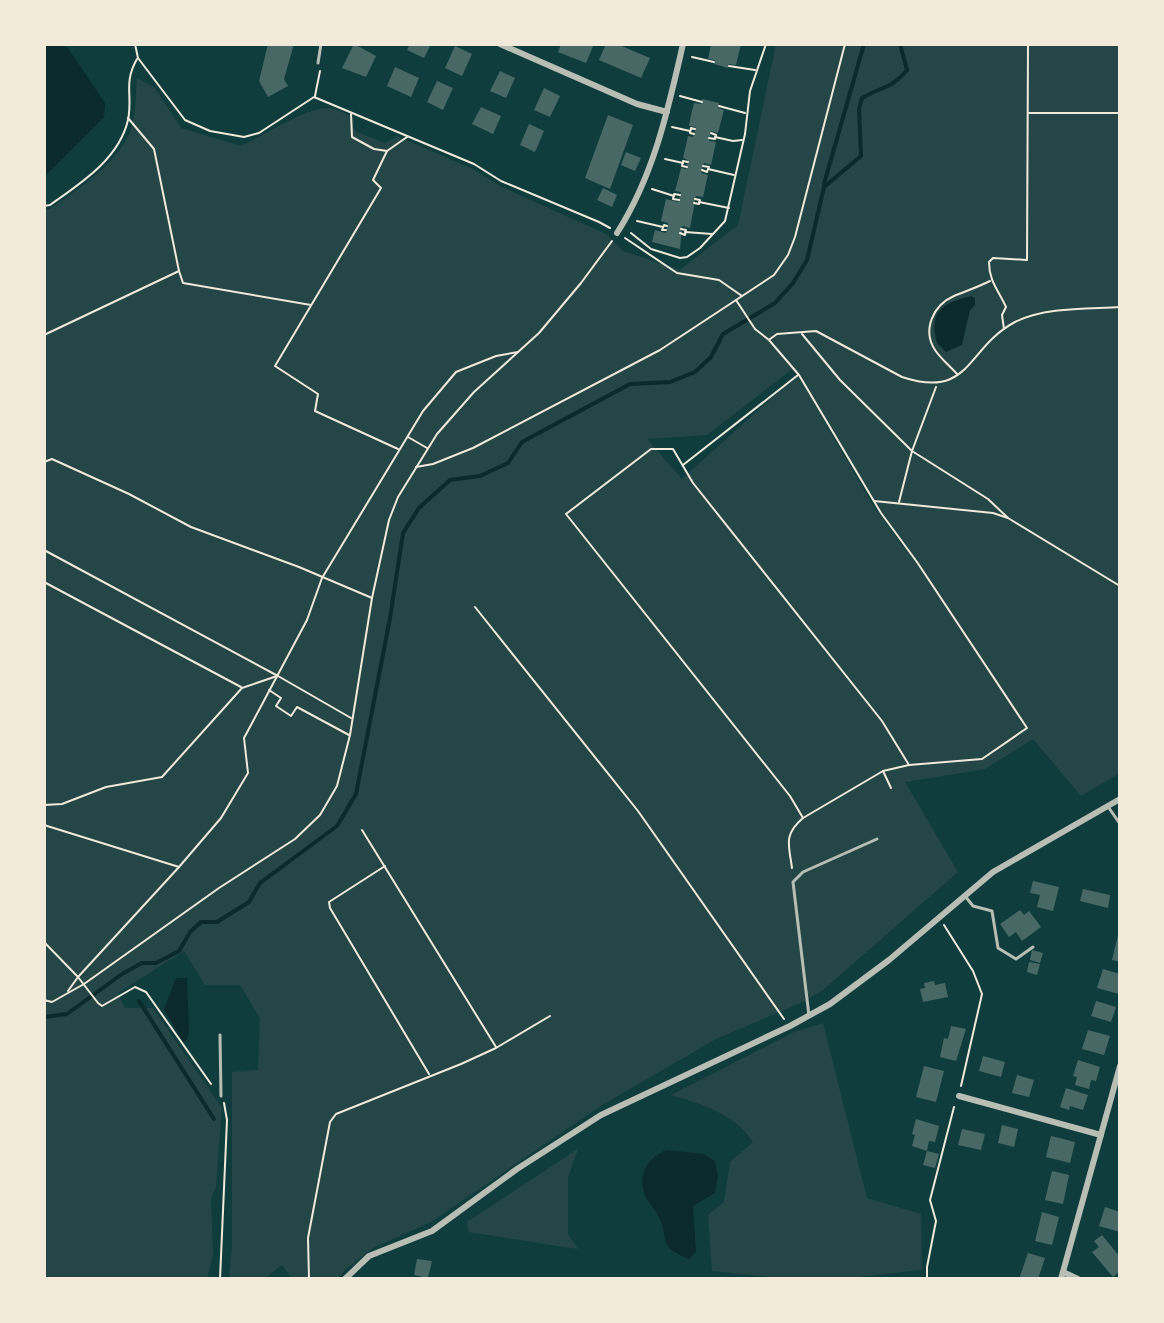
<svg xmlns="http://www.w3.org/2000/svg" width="1164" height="1323" font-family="Manrope,sans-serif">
  <rect width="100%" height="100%" fill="#0f3d3e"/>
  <g fill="#244646" fill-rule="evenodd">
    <path d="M776,44H1120V773L1081,796L1033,739L985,769L905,782L958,872L823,990L805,1001L716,1039L599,1107L431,1222L373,1248L345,1270L337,1279H292L282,1265L264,1279H229L232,1243V1072L258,1070L260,1018L240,985H205L184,951L118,993L125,1008H153L222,1108L216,1187L211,1198L213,1255L207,1279H44V210L50,209C78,189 126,158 133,122C136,108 136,92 137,78L155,88L181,128L241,146C263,136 308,106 330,108C337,108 347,115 354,118L353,128L357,132L385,143L397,136L473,169L502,187L606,234L623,251L680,270L738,225ZM791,370L797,375L682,479L647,439L707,435ZM816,407L904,547V548L871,502Z"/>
    <path d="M823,1023L867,1198L921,1214L922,1270L840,1279H789L712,1271L708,1215L724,1202L730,1162L753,1142C735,1114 702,1104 671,1095L794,1032Z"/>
    <polygon points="578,1149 568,1177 568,1234 578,1249 468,1232 467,1222"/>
  </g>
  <g fill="#0a2a2b">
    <polygon points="44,44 58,44 68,48 105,103 104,117 44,177"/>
    <path d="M971,296L975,298V305L970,310L962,345L946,352L937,343C929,311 941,304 971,296Z"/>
    <polygon points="176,978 187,978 189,1032 187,1040 183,1042 164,1009"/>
    <path d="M666,1150L704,1154L715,1161L718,1176L715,1193L693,1206L696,1252L689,1259C656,1246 670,1241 659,1217C655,1209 648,1203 645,1195C637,1174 647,1159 666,1150Z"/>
  </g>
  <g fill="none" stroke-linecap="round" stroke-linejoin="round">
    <g stroke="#0a2a2b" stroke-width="4">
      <polyline points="824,184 864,44"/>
      <polyline points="139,1001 214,1119"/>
      <path d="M44,1017L67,1014L122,974L142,963H156L179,951L190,932L201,922H217L249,902L260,883L337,826L356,794L390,618L403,533L419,508L450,480L480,476L508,463L522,442L630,384L670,382L695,372L711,357L723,334L775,303L793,283L807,260L824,187L861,156L859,109L862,98C882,86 890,90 907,70L900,44"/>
    </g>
  </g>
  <g fill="#486865">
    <polygon points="268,44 294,44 284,79 288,86 268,97 259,81"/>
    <polygon points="354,44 376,56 366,77 342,68"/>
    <polygon points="410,44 431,44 424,58 407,50"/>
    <polygon points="561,44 594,44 586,63 558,52"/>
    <polygon points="606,44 617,44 650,58 641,78 599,60"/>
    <polygon points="711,44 741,44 736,65 729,64 728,68 714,64 715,60 708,59"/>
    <polygon points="455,46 472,54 462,76 445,68"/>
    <polygon points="395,67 419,78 411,97 387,86"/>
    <polygon points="500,71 515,78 506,98 490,91"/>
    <polygon points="437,81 453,88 443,110 427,102"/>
    <polygon points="544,88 560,96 550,117 534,110"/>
    <polygon points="702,99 719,103 718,108 724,110 718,133 711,131 709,141 716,142 711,165 704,163 703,166 701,173 708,175 703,197 696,196 690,228 682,226 680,249 652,242 655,230 666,233 668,223 661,221 666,199 678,202 681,192 675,191 681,168 686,169 687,164 688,160 683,158 688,136 693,137 696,127 689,126 691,115 694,103 701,104"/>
    <polygon points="481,107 501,116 493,134 472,124"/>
    <polygon points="608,115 633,125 610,189 585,178"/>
    <polygon points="529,124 544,131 535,152 520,145"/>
    <polygon points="626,152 641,158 635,171 621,165"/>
    <polygon points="603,188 617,195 612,207 597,200"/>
    <polygon points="1033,881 1059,887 1053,911 1037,907 1040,895 1030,893"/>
    <polygon points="1083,889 1110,895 1108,908 1080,901"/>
    <polygon points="1020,910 1024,915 1029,911 1041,927 1022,941 1016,932 1009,937 1000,924"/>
    <polygon points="1119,931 1120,931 1120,962 1112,960"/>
    <polygon points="1032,950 1043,953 1040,963 1030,960"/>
    <polygon points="1029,962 1040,964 1037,975 1027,972"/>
    <polygon points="1103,969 1120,974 1119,994 1097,988"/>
    <polygon points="934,981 935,985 945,983 948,997 923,1002 920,989 925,988 924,983"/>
    <polygon points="1096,1001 1116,1007 1111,1022 1091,1016"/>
    <polygon points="951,1026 966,1029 956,1061 940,1057 944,1038 948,1039"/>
    <polygon points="1088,1030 1110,1036 1104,1055 1082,1049"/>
    <polygon points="983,1056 1005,1062 1001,1077 979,1071"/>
    <polygon points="1078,1060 1100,1067 1096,1081 1091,1080 1089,1089 1075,1085 1077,1077 1073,1076"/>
    <polygon points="924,1066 944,1071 936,1102 916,1097"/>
    <polygon points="1017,1075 1034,1080 1029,1097 1012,1093"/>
    <polygon points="1066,1088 1088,1095 1083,1110 1070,1106 1069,1110 1060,1107"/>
    <polygon points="916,1119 939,1126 935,1142 929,1141 927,1151 912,1146 915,1135 912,1134"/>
    <polygon points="1002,1125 1018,1129 1014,1147 998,1143"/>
    <polygon points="962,1129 985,1134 981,1150 958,1145"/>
    <polygon points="1051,1136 1075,1142 1070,1163 1046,1157"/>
    <polygon points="927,1151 939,1154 935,1168 923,1165"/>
    <polygon points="1052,1171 1069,1175 1063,1204 1045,1200"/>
    <polygon points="1105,1207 1120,1212 1120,1232 1099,1226"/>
    <polygon points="1042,1212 1059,1217 1052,1245 1035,1241"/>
    <polygon points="1102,1235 1120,1257 1120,1271 1113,1277 1092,1252 1099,1247 1094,1241"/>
    <polygon points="1028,1253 1045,1258 1038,1279 1019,1279"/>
    <polygon points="417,1259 432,1261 428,1278 414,1275"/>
  </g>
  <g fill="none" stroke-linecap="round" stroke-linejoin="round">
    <g stroke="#f1e9da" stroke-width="2">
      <polyline points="135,44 138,58 185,120 210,131 244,137 259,133 314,97 474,164 501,181 599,222 610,228"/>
      <polyline points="692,57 714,62"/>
      <polyline points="729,66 755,70"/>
      <polyline points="315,96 320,71"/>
      <polyline points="680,96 702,102"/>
      <polyline points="719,106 745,113"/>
      <polyline points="1029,113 1120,113"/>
      <polyline points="351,114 352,137 374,149 387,151 407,137"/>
      <polyline points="672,127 690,131"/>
      <polyline points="694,134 690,133 691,128 695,129"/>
      <polyline points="715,137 733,141 742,140"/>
      <polyline points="709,138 715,139 716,135 711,133"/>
      <polyline points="387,151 373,180 381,188 275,366 318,394 315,411 398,449"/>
      <polyline points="665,159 683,163"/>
      <polyline points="687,167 682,166 683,161 688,162"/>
      <polyline points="708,169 734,175"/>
      <polyline points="702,170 707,172 709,167 703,166"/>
      <polyline points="652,189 674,196"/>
      <polyline points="679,200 673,199 674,194 680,195"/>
      <polyline points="699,202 729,208"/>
      <polyline points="694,203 699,204 700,200 695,199"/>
      <path d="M44,206L50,205C81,183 119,159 128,120C133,96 123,83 137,59"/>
      <polyline points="637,221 663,227"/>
      <polyline points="666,230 662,230 664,225 667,226"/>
      <polyline points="685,232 712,234"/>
      <polyline points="631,233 651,249 680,258 687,257 700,248 725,221 745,134 750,91 766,44"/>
      <polyline points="680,233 685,235 686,230 681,229"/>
      <polyline points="625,238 677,273 719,280 742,296"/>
      <polyline points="179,271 183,283 311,305"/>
      <path d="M736,300L755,329L769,340L799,375L881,513L917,562L1027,728L982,759L909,765L883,771L803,818C783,835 789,845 792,868"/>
      <path d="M1004,329L1002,315L1006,307C999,291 989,282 989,262L993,258L1027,260L1028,44"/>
      <polyline points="802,334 840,380 912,451 988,499 1008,518"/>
      <polyline points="44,335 179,271 154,149 128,118"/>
      <path d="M770,339L777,334L816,331L902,377C971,400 966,348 1015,322C1045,307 1087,309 1120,307"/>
      <path d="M957,374C950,366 941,359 935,350C922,330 933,305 954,296C966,291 978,287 990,281"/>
      <polyline points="408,437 427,448"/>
      <polyline points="44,462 52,459 129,494 191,527 299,567 372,598"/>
      <polyline points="683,465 798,375"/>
      <polyline points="416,467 433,464 473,448 660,350 774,275 788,255 795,237 845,44"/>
      <polyline points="874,501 993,513 1008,518 1120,586"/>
      <polyline points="899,502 912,451 936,387"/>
      <polyline points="44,550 278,676 351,718"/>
      <polyline points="44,582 241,687"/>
      <polyline points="475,607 638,811 784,1019"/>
      <polyline points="269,690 281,698 276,706 291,716 297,707 349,735"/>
      <polyline points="883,771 891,788"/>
      <polyline points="44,805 62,804 106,787 162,777 242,688 277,676"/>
      <polyline points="803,818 790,796 566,514 651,449 673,449 693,483 882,721 909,765"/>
      <polyline points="44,825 179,867"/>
      <polyline points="362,830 496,1047"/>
      <polyline points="385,866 329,902 330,908 429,1074"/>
      <polyline points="944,925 973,971 982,994 961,1086"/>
      <polyline points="44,942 78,977 98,1003 102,1006 135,987 146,992 211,1084"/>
      <polyline points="68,991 78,977 179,867 221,818 248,773 244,738 307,620 322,578 423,411 456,372 496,356 518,352"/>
      <polyline points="44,1000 52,1002 84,984 219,888 295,839 320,815 337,786 350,735 372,598 389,520 398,497 437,434 474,392 539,333 581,283 612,241"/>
      <polyline points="220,1279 227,1120 224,1103"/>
      <polyline points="309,1279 308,1238 330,1122 336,1114 461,1064 496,1048 550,1016"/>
      <polyline points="927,1279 927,1267 936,1221 930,1200 954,1107"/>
    </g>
    <g stroke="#b8beb3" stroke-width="3">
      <polyline points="318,63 321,44"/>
      <polyline points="1109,808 1120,824"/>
      <polyline points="965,896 973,906 992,911 998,948 1016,959 1033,947"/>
      <polyline points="809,1016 793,882 803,872 877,839"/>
      <polyline points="220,1035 221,1096"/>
    </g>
    <g stroke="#b8beb3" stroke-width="6">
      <polyline points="500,44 637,104 667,112"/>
      <path d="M617,233C654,175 668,110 683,44"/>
      <polyline points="959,1096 1101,1135"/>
      <polyline points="1063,1272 1078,1279"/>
      <polyline points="345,1279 369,1256 432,1231 517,1169 601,1115 790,1026 830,1004 889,960 993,872 1120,799"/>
      <polyline points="1061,1279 1120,1066"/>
    </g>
  </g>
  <rect width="1164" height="1323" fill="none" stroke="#f1e9da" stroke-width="92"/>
</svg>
